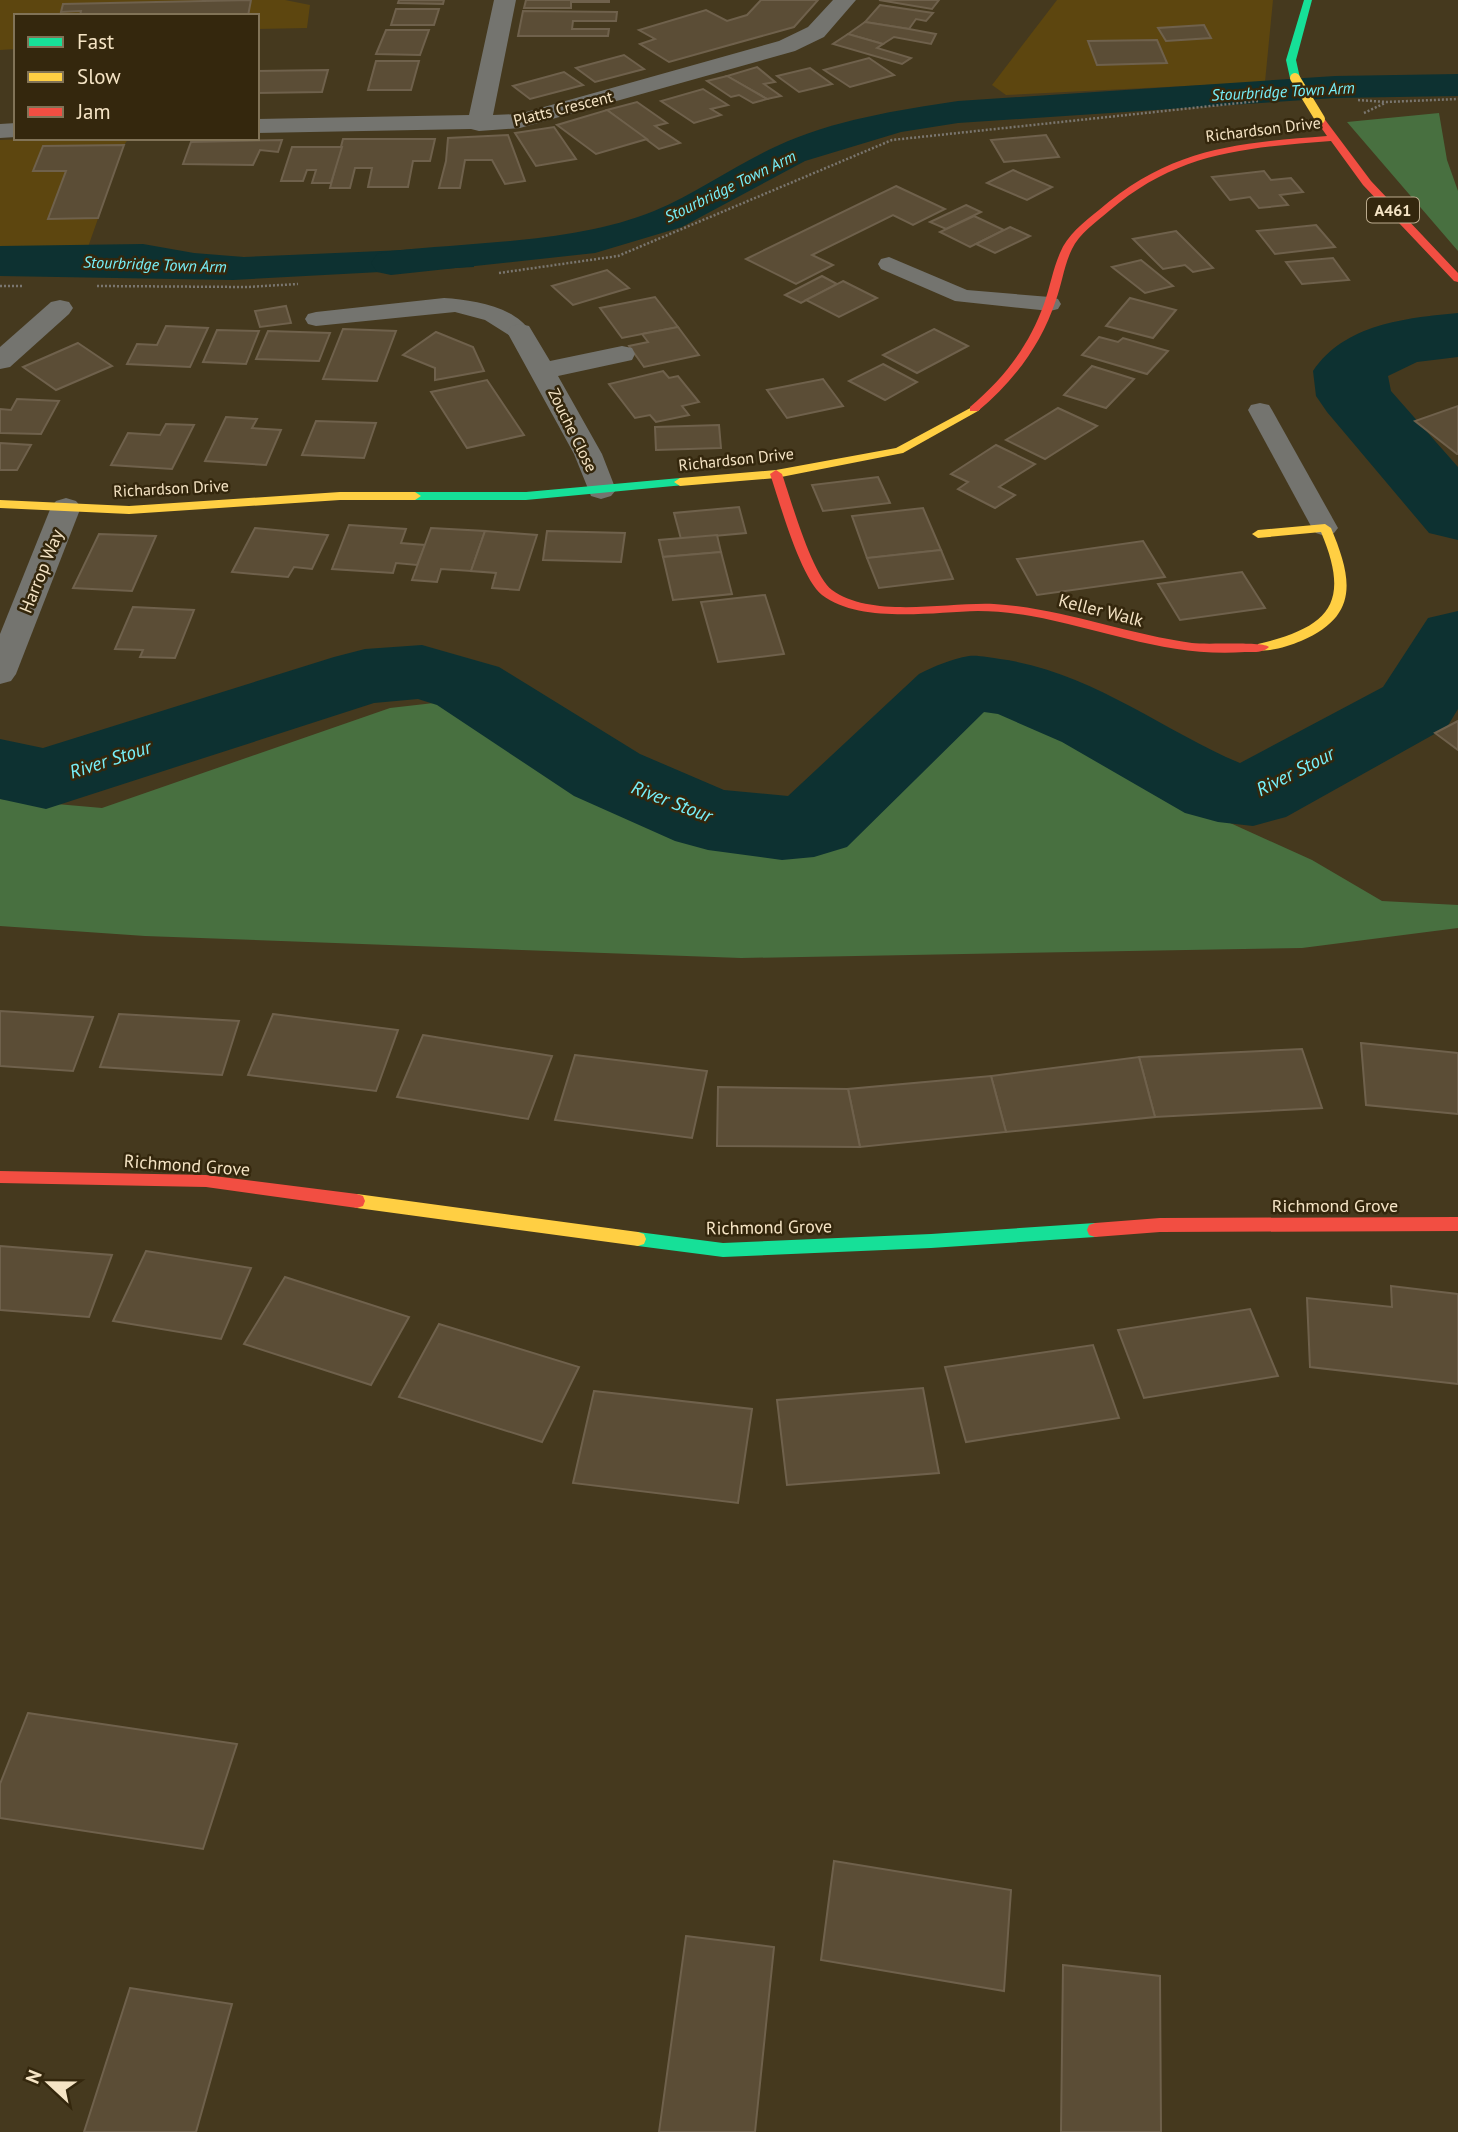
<svg xmlns="http://www.w3.org/2000/svg" width="1458" height="2132" font-family="'PT Sans',sans-serif">
  <rect width="100%" height="100%" fill="#45391e"/>
  <g fill="#5d460f">
    <polygon points="0,0 285,0 310,5 307,28 257,29 257,16 16,16 16,49 0,50"/>
    <polygon points="1057,0 1273,0 1265,82 1006,95 992,85"/>
    <polygon points="48,138 129,138 124,145 88,247 0,246 0,140"/>
  </g>
  <g fill="#487040">
    <polygon points="1439,113 1447,160 1458,191 1458,251 1347,122"/>
    <polygon points="460,700 562,771 741,842 820,835 952,715 1019,709 1158,778 1228,822 1312,860 1382,901 1458,905 1458,928 1302,948 741,958 145,936 0,926 0,799 102,808 390,708"/>
  </g>
  <polygon fill="#0d3131" points="143,244 194,253 244,257 473,247 474,267 233,280 0,276 0,246"/>
  <g fill="none" stroke-linecap="round" stroke-linejoin="round">
    <path fill="#0d3131" fill-rule="evenodd" d="M1458,74V96L1335,98L958,123L901,132L805,161L682,227L595,253L391,275L377,272L371,263L377,254L391,251C476,242 575,243 654,211C697,193 735,165 777,146C833,120 898,110 958,101L1335,76Z"/>
    <g fill="#0d3131" fill-rule="evenodd">
      <path d="M1458,313V357L1417,362L1388,376L1391,391L1458,467V540L1429,533L1327,412L1316,396L1313,371C1345,324 1405,318 1458,313Z"/>
      <path d="M1458,611V709L1447,727L1286,817L1253,826L1218,822L1185,813L1062,742L998,714L984,712L847,847L814,857L782,860L708,850L675,841L574,796L437,705L418,699L374,703L46,809L0,799V739L43,748L334,657L365,649L422,645L499,667L640,754L724,790L788,796L919,674C935,666 951,659 969,656C979,655 991,658 1000,659C1090,671 1160,729 1240,763L1383,687L1428,618Z"/>
    </g>
  </g>
  <g fill="#5b4d36" stroke="#6f614c" stroke-width="2">
    <polygon points="251,0 248,16 80,16 81,11 61,12 63,4"/>
    <polygon points="399,0 444,0 443,4 398,3"/>
    <polygon points="526,0 609,0 609,2 571,2 571,8 524,8"/>
    <polygon points="761,0 818,0 794,27 669,62 640,44 655,39 639,30 706,10 727,21 747,15"/>
    <polygon points="879,0 939,0 932,9"/>
    <polygon points="880,5 933,13 926,21 916,19 909,29 865,22"/>
    <polygon points="396,9 439,9 434,25 391,25"/>
    <polygon points="523,11 617,12 616,21 573,21 572,29 609,29 608,36 518,36"/>
    <polygon points="865,22 909,29 936,34 931,44 894,37 883,44 848,34"/>
    <polygon points="1204,25 1211,38 1166,41 1158,28"/>
    <polygon points="386,30 429,30 420,55 376,54"/>
    <polygon points="848,34 883,44 877,48 911,58 902,64 833,44"/>
    <polygon points="1157,40 1167,63 1097,65 1088,41"/>
    <polygon points="624,55 644,69 595,82 576,68"/>
    <polygon points="869,58 894,75 850,87 824,70"/>
    <polygon points="376,61 419,61 411,90 368,90"/>
    <polygon points="757,67 775,82 764,84 781,96 767,99 727,76"/>
    <polygon points="810,68 832,84 799,92 777,76"/>
    <polygon points="328,70 322,92 257,93 257,71"/>
    <polygon points="564,72 583,85 530,99 513,86"/>
    <polygon points="727,76 767,99 753,103 739,95 731,97 707,81"/>
    <polygon points="703,89 728,105 711,109 721,115 694,123 661,101"/>
    <polygon points="637,102 667,123 655,126 680,143 659,149 607,110"/>
    <polygon points="607,110 647,139 596,154 557,125"/>
    <polygon points="554,127 576,159 536,166 515,133"/>
    <polygon points="508,135 525,181 505,184 492,160 465,160 460,188 439,188 446,161 448,138"/>
    <polygon points="1046,135 1059,157 1004,162 991,140"/>
    <polygon points="343,139 435,139 430,161 413,161 408,187 368,187 372,168 355,168 350,188 330,188"/>
    <polygon points="282,140 278,152 260,150 253,165 183,164 191,142"/>
    <polygon points="124,145 98,218 48,219 66,171 33,171 43,146"/>
    <polygon points="292,147 342,147 331,183 312,183 316,170 307,170 303,181 281,181"/>
    <polygon points="1013,170 1052,187 1027,200 987,183"/>
    <polygon points="1264,171 1271,180 1291,178 1303,192 1280,195 1288,205 1259,208 1250,197 1230,200 1212,177"/>
    <polygon points="896,186 945,209 913,225 893,215 812,255 833,265 796,284 746,259"/>
    <polygon points="966,205 981,212 946,229 930,222"/>
    <polygon points="974,216 1004,230 970,247 940,232"/>
    <polygon points="1316,225 1335,247 1275,254 1257,231"/>
    <polygon points="1010,227 1030,236 995,253 976,244"/>
    <polygon points="1176,231 1213,268 1193,272 1185,265 1163,269 1133,239"/>
    <polygon points="1333,258 1349,280 1302,284 1286,262"/>
    <polygon points="1141,260 1173,286 1145,293 1112,267"/>
    <polygon points="607,270 629,288 573,305 552,286"/>
    <polygon points="822,276 837,284 801,303 785,295"/>
    <polygon points="843,281 877,298 839,317 806,300"/>
    <polygon points="655,297 678,327 622,338 600,308"/>
    <polygon points="1130,298 1176,310 1153,338 1106,326"/>
    <polygon points="286,306 291,323 260,327 255,311"/>
    <polygon points="166,326 208,328 190,367 127,364 137,344 157,345"/>
    <polygon points="678,327 699,355 644,367 629,346 648,342 642,334"/>
    <polygon points="343,329 396,331 377,381 323,379"/>
    <polygon points="934,329 968,346 917,373 883,355"/>
    <polygon points="217,330 259,331 246,364 203,362"/>
    <polygon points="268,331 330,333 319,361 256,359"/>
    <polygon points="436,332 473,347 484,371 435,380 435,368 403,355"/>
    <polygon points="1099,337 1118,342 1123,338 1168,351 1147,374 1082,355"/>
    <polygon points="78,343 112,366 56,390 23,367"/>
    <polygon points="883,364 917,382 885,400 849,381"/>
    <polygon points="1092,366 1134,379 1106,408 1064,395"/>
    <polygon points="663,371 669,378 678,376 699,402 682,406 689,415 656,422 650,415 635,418 609,384"/>
    <polygon points="823,379 843,406 787,418 767,390"/>
    <polygon points="487,380 524,435 467,448 431,392"/>
    <polygon points="17,399 59,401 41,434 0,433 0,409 11,410"/>
    <polygon points="1458,406 1458,454 1457,454 1415,421"/>
    <polygon points="1058,408 1097,426 1045,459 1006,440"/>
    <polygon points="226,417 257,419 252,428 281,430 266,465 205,461"/>
    <polygon points="316,421 376,423 364,458 302,455"/>
    <polygon points="166,424 194,425 172,469 111,465 128,433 160,435"/>
    <polygon points="719,425 721,448 656,450 655,427"/>
    <polygon points="0,443 31,445 17,470 0,470"/>
    <polygon points="996,445 1035,464 999,487 1015,495 995,508 958,489 968,482 951,474"/>
    <polygon points="878,477 890,503 823,511 812,485"/>
    <polygon points="739,507 746,533 681,539 674,513"/>
    <polygon points="923,508 941,550 867,558 852,516"/>
    <polygon points="349,525 406,529 401,543 425,545 417,565 396,563 393,573 332,569"/>
    <polygon points="255,528 328,535 312,569 294,567 288,577 232,572"/>
    <polygon points="431,528 485,531 471,571 441,569 437,582 412,580"/>
    <polygon points="485,531 537,535 519,590 492,588 496,573 471,571"/>
    <polygon points="547,531 625,533 621,562 543,560"/>
    <polygon points="99,534 156,536 132,591 73,588"/>
    <polygon points="717,535 721,552 663,557 659,540"/>
    <polygon points="1143,541 1165,577 1037,595 1017,559"/>
    <polygon points="941,550 953,579 879,588 867,558"/>
    <polygon points="721,552 732,594 673,600 663,557"/>
    <polygon points="1242,572 1265,608 1180,620 1158,584"/>
    <polygon points="765,595 784,654 718,662 701,602"/>
    <polygon points="133,607 194,610 175,658 140,657 143,650 115,649"/>
    <polygon points="1458,721 1458,750 1435,733"/>
    <polygon points="0,1011 93,1017 73,1071 0,1066"/>
    <polygon points="119,1014 239,1021 222,1075 100,1067"/>
    <polygon points="273,1014 398,1030 376,1091 248,1075"/>
    <polygon points="423,1035 552,1056 528,1119 397,1097"/>
    <polygon points="1361,1043 1458,1053 1458,1114 1366,1105"/>
    <polygon points="1302,1049 1322,1108 1155,1117 1139,1057"/>
    <polygon points="575,1055 707,1071 692,1138 555,1120"/>
    <polygon points="1139,1057 1155,1117 1006,1132 991,1076"/>
    <polygon points="991,1076 1006,1132 860,1147 848,1089"/>
    <polygon points="718,1087 848,1089 860,1147 717,1146"/>
    <polygon points="0,1246 112,1255 89,1317 0,1310"/>
    <polygon points="146,1251 251,1268 221,1339 113,1321"/>
    <polygon points="285,1277 409,1317 371,1385 244,1344"/>
    <polygon points="1391,1286 1458,1294 1458,1384 1310,1367 1307,1298 1392,1307"/>
    <polygon points="1250,1309 1278,1376 1144,1398 1118,1330"/>
    <polygon points="439,1324 579,1367 542,1442 399,1397"/>
    <polygon points="1093,1345 1119,1418 966,1442 945,1367"/>
    <polygon points="923,1388 939,1473 787,1485 777,1400"/>
    <polygon points="594,1391 752,1409 738,1503 573,1483"/>
    <polygon points="28,1713 237,1744 203,1849 0,1818 0,1784"/>
    <polygon points="834,1861 1011,1890 1004,1991 821,1960"/>
    <polygon points="686,1936 774,1947 755,2132 659,2132"/>
    <polygon points="1063,1965 1160,1976 1161,2132 1061,2132"/>
    <polygon points="130,1988 232,2004 196,2132 84,2132"/>
  </g>
  <g fill="none" stroke-linecap="round" stroke-linejoin="round">
    <g stroke="#7a766f" stroke-width="2.5" stroke-dasharray="2 2" stroke-linecap="butt">
      <polyline points="1358,100 1386,102 1458,99"/>
      <polyline points="1364,113 1385,103"/>
      <polyline points="499,273 618,256 892,140 1258,101"/>
      <polyline points="0,286 22,286"/>
      <polyline points="97,286 247,287 298,284"/>
    </g>
    <g fill="#74746f" fill-rule="evenodd">
      <polygon points="889,257 967,290 1050,297 1058,299 1061,304 1058,309 1050,311 955,301 881,269 878,264 881,259"/>
      <path d="M444,298C473,300 514,306 531,332L528,337L520,339L512,337L485,320L455,312L316,326L308,324L305,319L308,314L316,312Z"/>
      <polygon points="1260,403 1269,405 1272,410 1338,528 1334,533 1325,536 1316,533 1312,528 1248,410 1251,405"/>
    </g>
    <g fill="#74746f" fill-rule="evenodd">
      <polygon points="494,0 516,0 493,115 519,114 779,41 808,27 833,0 856,0 824,37 795,51 520,128 479,131 471,129 257,133 257,119 469,115"/>
      <polygon points="16,123 16,137 0,138 0,124"/>
      <polygon points="60,300 69,302 73,308 69,314 10,367 0,369 0,347 51,302"/>
      <polygon points="520,324 529,326 550,361 622,346 632,348 635,354 632,360 558,376 602,454 616,490 611,496 601,499 591,496 574,454 507,332 511,326"/>
      <polygon points="66,498 76,501 81,507 16,674 11,681 0,684 0,634 51,507 56,501"/>
    </g>
    <g fill="#16e098" fill-rule="evenodd">
      <polygon points="1304,0 1312,0 1296,60 1300,78 1295,81 1290,78 1286,60"/>
      <polygon points="680,478 684,479 684,485 526,500 415,500 409,496 415,492 526,492"/>
      <polygon points="1095,1223 1101,1225 1103,1230 1101,1235 1095,1237 931,1248 723,1257 638,1246 632,1244 630,1239 632,1234 638,1232 723,1243 931,1234"/>
    </g>
    <g fill="#ffcf43" fill-rule="evenodd">
      <polygon points="974,406 980,409 978,411 903,453 776,478 680,486 674,482 680,478 776,470 896,448"/>
      <polygon points="340,492 415,492 421,496 415,500 340,500 129,514 0,508 0,500 129,506"/>
      <path d="M1325,524L1331,528C1352,578 1360,616 1301,641C1289,646 1271,652 1258,650V644C1330,627 1351,603 1321,532L1258,538L1252,534L1258,530Z"/>
      <polygon points="357,1194 638,1232 644,1234 646,1239 644,1244 638,1246 357,1208 351,1206 349,1201 351,1196"/>
    </g>
    <g fill="#f24e42" fill-rule="evenodd">
      <path d="M1317,117H1323L1371,181L1458,273V282L1454,281L1363,185L1331,141C1244,148 1178,152 1109,211C1096,222 1079,234 1072,249C1064,265 1062,284 1056,300C1041,345 1014,381 978,411H970V407C1004,378 1029,346 1044,304C1050,287 1053,269 1060,253C1067,235 1084,222 1099,210C1171,148 1236,143 1327,136L1315,119Z"/>
      <path d="M776,470L782,474C791,500 812,575 832,590C872,619 947,602 994,604C1061,608 1125,634 1192,643C1207,645 1263,641 1269,647C1263,653 1253,652 1245,652C1171,658 1102,629 1031,616C1014,613 996,611 978,611C933,612 860,624 822,595C800,577 780,503 770,474Z"/>
      <polygon points="0,1171 206,1175 357,1194 363,1196 365,1201 363,1206 357,1208 206,1187 0,1183"/>
      <polygon points="1458,1217 1458,1231 1160,1232 1095,1237 1089,1235 1087,1230 1089,1225 1095,1223 1160,1218"/>
    </g>
    <polyline stroke="#ffcf43" stroke-width="10" points="1295,78 1320,119"/>
  </g>
  <g text-anchor="middle" dominant-baseline="central" stroke-width="5" stroke-linejoin="round" paint-order="stroke">
    <g font-size="16" font-style="italic" fill="#77f1fb" stroke="#34270d">
      <text transform="translate(1283 91) rotate(-3)">Stourbridge Town Arm</text>
      <text transform="translate(730 186) rotate(-26)">Stourbridge Town Arm</text>
      <text transform="translate(155 264) rotate(2)">Stourbridge Town Arm</text>
    </g>
    <g font-size="16" fill="#f5e4c5" stroke="#34270d">
      <text transform="translate(563 108) rotate(-14)">Platts Crescent</text>
      <text transform="translate(1263 129) rotate(-7)">Richardson Drive</text>
      <text transform="translate(573 430) rotate(64)">Zouche Close</text>
      <text transform="translate(736 459) rotate(-6)">Richardson Drive</text>
      <text transform="translate(171 488) rotate(-3)">Richardson Drive</text>
    </g>
    <rect fill="#34270d" stroke="#bbab8e" stroke-width="2" x="1367" y="197.5" width="52" height="25" rx="5"/>
    <g font-size="16" font-weight="bold" fill="#f5e4c5">
      <text x="1393" y="210">A461</text>
    </g>
    <g font-size="18" fill="#f5e4c5" stroke="#34270d">
      <text transform="translate(41 571) rotate(-68)">Harrop Way</text>
      <text transform="translate(1101 610) rotate(14)">Keller Walk</text>
      <text transform="translate(187 1165) rotate(4)">Richmond Grove</text>
      <text x="1335" y="1205">Richmond Grove</text>
      <text transform="translate(769 1227) rotate(-1)">Richmond Grove</text>
    </g>
    <g font-size="19" font-style="italic" fill="#77f1fb" stroke="#34270d">
      <text transform="translate(110 759) rotate(-18)">River Stour</text>
      <text transform="translate(1295 771) rotate(-27)">River Stour</text>
      <text transform="translate(672 801) rotate(21)">River Stour</text>
    </g>
  </g>
  <rect x="14" y="14" width="245" height="126" fill="#34270d" stroke="#817357" stroke-width="2"/>
  <rect x="28" y="37" width="35" height="10" fill="#16e098" stroke="#817357" stroke-width="2"/>
  <text x="77" y="49" font-size="21" fill="#f5e4c5">Fast</text>
  <rect x="28" y="72" width="35" height="10" fill="#ffcf43" stroke="#817357" stroke-width="2"/>
  <text x="77" y="84" font-size="21" fill="#f5e4c5">Slow</text>
  <rect x="28" y="107" width="35" height="10" fill="#f24e42" stroke="#817357" stroke-width="2"/>
  <text x="77" y="119" font-size="21" fill="#f5e4c5">Jam</text>
  <g transform="translate(49 2083) rotate(292)" stroke="#34270d" stroke-width="5" paint-order="stroke">
  <path d="M0-5L12 26L0 18L-12 26Z" fill="#f5e4c5"/>
  <text y="-10" font-size="19" font-weight="bold" text-anchor="middle" fill="#f5e4c5">N</text>
  </g>
</svg>
